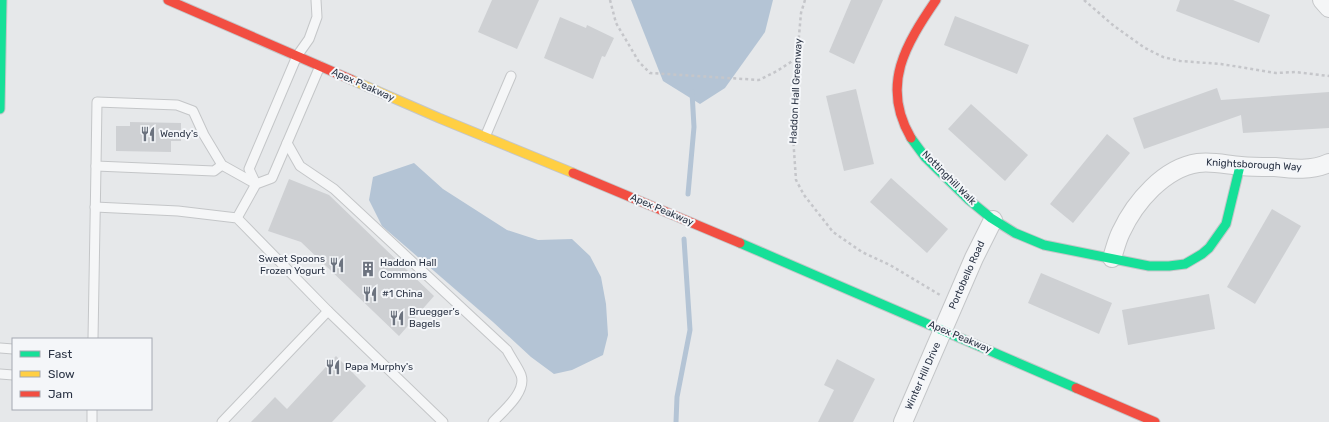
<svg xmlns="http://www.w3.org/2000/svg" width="1329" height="422" font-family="Rubik,sans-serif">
  <rect width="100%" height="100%" fill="#e6e8ea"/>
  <g fill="#b4c4d5">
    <polygon points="631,0 773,0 765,32 725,88 700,104 663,81"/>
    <polygon points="414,163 443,189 507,230 538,240 572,239 590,256 601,277 606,304 608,335 603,355 572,370 554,374 531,357 493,322 382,226 369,200 373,177"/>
  </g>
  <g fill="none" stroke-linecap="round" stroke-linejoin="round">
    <g stroke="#b4c4d5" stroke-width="5">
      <polyline points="688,194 694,127 692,92"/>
      <polyline points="676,422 677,397 690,330 684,239"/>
    </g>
  </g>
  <g fill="#ced0d3">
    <polygon points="492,0 539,0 517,49 478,32"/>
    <polygon points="851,0 883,0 854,64 829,52"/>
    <polygon points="1180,0 1233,0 1270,15 1259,43 1176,11"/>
    <polygon points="955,16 1029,45 1017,74 944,45"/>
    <polygon points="560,17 586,28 587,25 614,38 605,57 602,56 593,79 544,58"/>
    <polygon points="1217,88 1221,100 1329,92 1329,128 1243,133 1241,115 1144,149 1133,118"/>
    <polygon points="856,89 874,164 844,171 826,96"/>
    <polygon points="971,104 1028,155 1005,181 948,129"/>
    <polygon points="130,122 181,123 181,141 171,141 171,152 116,151 116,126 130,126"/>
    <polygon points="1107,134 1130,153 1073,223 1050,204"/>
    <polygon points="891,178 948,229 927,253 870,202"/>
    <polygon points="289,179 329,195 434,296 399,336 301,242 268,231"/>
    <polygon points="1272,209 1301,226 1255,304 1227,287"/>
    <polygon points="1041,273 1112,303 1099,334 1028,303"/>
    <polygon points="1209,294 1215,329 1128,345 1122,310"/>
    <polygon points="336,356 366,386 332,422 251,422 275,397 287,409"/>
    <polygon points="837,359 875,379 853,422 818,422 834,390 824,385"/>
  </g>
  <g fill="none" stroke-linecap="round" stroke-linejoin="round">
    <defs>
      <g id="lane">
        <polyline points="485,137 511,76"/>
        <path d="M287,143L300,166L334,189L507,350C511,358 518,367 521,375C527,392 503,411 493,422"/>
        <polyline points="222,165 214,171 96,166 97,102 177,105 193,111 204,135 222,165 256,184"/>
        <polyline points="256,184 249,169 297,56 309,39 317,17 316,0"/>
        <polyline points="95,207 178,211 237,218 328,311 443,422"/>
        <polyline points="237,218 256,184 272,178 320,66"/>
        <polyline points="93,339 96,166"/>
        <polyline points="0,348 13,349"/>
        <polyline points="0,374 13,375"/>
        <polyline points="92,422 92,409"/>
        <polyline points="222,422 328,311"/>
      </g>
      <g id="street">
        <polyline points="1322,0 1329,8"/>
        <path d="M1112,258C1115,249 1117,240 1121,232C1135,202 1164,168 1198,163C1213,161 1227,165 1241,166C1252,167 1263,167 1275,167C1293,169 1312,171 1329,163"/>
        <polyline points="903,422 974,258 993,220"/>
      </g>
      <g id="fast">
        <polyline points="0,109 2,0"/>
        <polyline points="911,138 925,157 969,200 991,218 1015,233 1044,245 1149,266 1169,266 1185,264 1202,254 1209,248 1226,224 1240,166"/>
        <polyline points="740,243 1076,388"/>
      </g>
      <polyline id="slow" points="352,80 439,118 573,173"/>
      <g id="jam">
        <polyline points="168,0 352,80"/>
        <path d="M911,138C880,85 906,44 936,0"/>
        <polyline points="573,173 740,243"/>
        <polyline points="1076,388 1155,422"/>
      </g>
    </defs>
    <use href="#lane" stroke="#c4c6c8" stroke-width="11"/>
    <use href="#street" stroke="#c4c6c8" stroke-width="20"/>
    <use href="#fast" stroke="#c4c6c8" stroke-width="11"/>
    <use href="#slow" stroke="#c4c6c8" stroke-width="11"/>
    <use href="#jam" stroke="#c4c6c8" stroke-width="11"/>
    <g stroke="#c5c6ca" stroke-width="2.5" stroke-dasharray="3 3" stroke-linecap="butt">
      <polyline points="610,0 616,23 639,62 650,73 759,80 777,71 797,58"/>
      <polyline points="805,0 801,13 797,58 793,136 796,180 804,195 833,232 862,252 890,265 940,295"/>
      <polyline points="1084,0 1114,26 1145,48 1163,57 1180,61 1221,64 1276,73 1295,72 1329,76"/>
    </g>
    <use href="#lane" stroke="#f5f6f7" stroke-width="9"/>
    <use href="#street" stroke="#f5f6f7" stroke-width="18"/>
    <use href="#fast" stroke="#16e098" stroke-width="9"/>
    <use href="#slow" stroke="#ffcf43" stroke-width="9"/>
    <use href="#jam" stroke="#f24e42" stroke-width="9"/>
  </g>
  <defs>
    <symbol id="restaurant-bare" viewBox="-9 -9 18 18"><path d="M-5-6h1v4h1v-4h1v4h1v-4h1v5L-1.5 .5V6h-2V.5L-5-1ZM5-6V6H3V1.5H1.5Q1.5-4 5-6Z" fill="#6c737f" stroke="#f4f6f9" stroke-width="2.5" paint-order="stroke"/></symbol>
    <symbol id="building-bare" viewBox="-9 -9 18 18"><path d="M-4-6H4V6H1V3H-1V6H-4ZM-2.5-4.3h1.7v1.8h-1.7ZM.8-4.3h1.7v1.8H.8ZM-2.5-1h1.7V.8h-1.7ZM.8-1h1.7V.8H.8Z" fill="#6c737f" stroke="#f4f6f9" stroke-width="2.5" paint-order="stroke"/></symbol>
  </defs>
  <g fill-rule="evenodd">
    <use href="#restaurant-bare" x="137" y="123" width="22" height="22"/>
    <use href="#restaurant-bare" x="326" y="254" width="22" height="22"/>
    <use href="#building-bare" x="357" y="258" width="22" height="22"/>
    <use href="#restaurant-bare" x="359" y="283" width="22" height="22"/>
    <use href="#restaurant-bare" x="386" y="307" width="22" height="22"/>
    <use href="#restaurant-bare" x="322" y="356" width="22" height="22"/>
  </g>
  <g text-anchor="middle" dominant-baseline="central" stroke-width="4" stroke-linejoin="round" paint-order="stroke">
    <g font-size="10" fill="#2b3445" stroke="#f4f6f9">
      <text transform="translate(363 85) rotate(24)">Apex Peakway</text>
      <text transform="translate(796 91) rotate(-87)">Haddon Hall Greenway</text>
      <text transform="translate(1254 165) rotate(3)">Knightsborough Way</text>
      <text transform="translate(949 178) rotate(45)">Nottinghill Walk</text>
      <text transform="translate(662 210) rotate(23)">Apex Peakway</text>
      <text transform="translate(967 275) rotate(-66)">Portobello Road</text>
      <text transform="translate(960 337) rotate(23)">Apex Peakway</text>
      <text transform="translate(923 376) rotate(-66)">Winter Hill Drive</text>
    </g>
    <g font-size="10" fill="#2b3445" stroke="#f4f6f9" text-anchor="start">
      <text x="160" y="134">Wendy's</text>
      <text x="325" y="259" text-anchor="end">Sweet Spoons<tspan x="325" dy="12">Frozen Yogurt</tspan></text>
      <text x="380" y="263">Haddon Hall<tspan x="380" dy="12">Commons</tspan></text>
      <text x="382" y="294">#1 China</text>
      <text x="409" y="312">Bruegger's<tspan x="409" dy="12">Bagels</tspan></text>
      <text x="345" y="367">Papa Murphy's</text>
    </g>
  </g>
  <rect x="12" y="338" width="140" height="72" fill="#f4f6f9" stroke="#a4a8b1"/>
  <rect x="20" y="351" width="20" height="6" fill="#16e098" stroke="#a4a8b1"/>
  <text x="48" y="358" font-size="12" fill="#2b3445">Fast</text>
  <rect x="20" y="371" width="20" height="6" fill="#ffcf43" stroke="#a4a8b1"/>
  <text x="48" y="378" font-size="12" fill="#2b3445">Slow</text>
  <rect x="20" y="391" width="20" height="6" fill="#f24e42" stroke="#a4a8b1"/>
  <text x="48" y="398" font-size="12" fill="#2b3445">Jam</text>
</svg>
